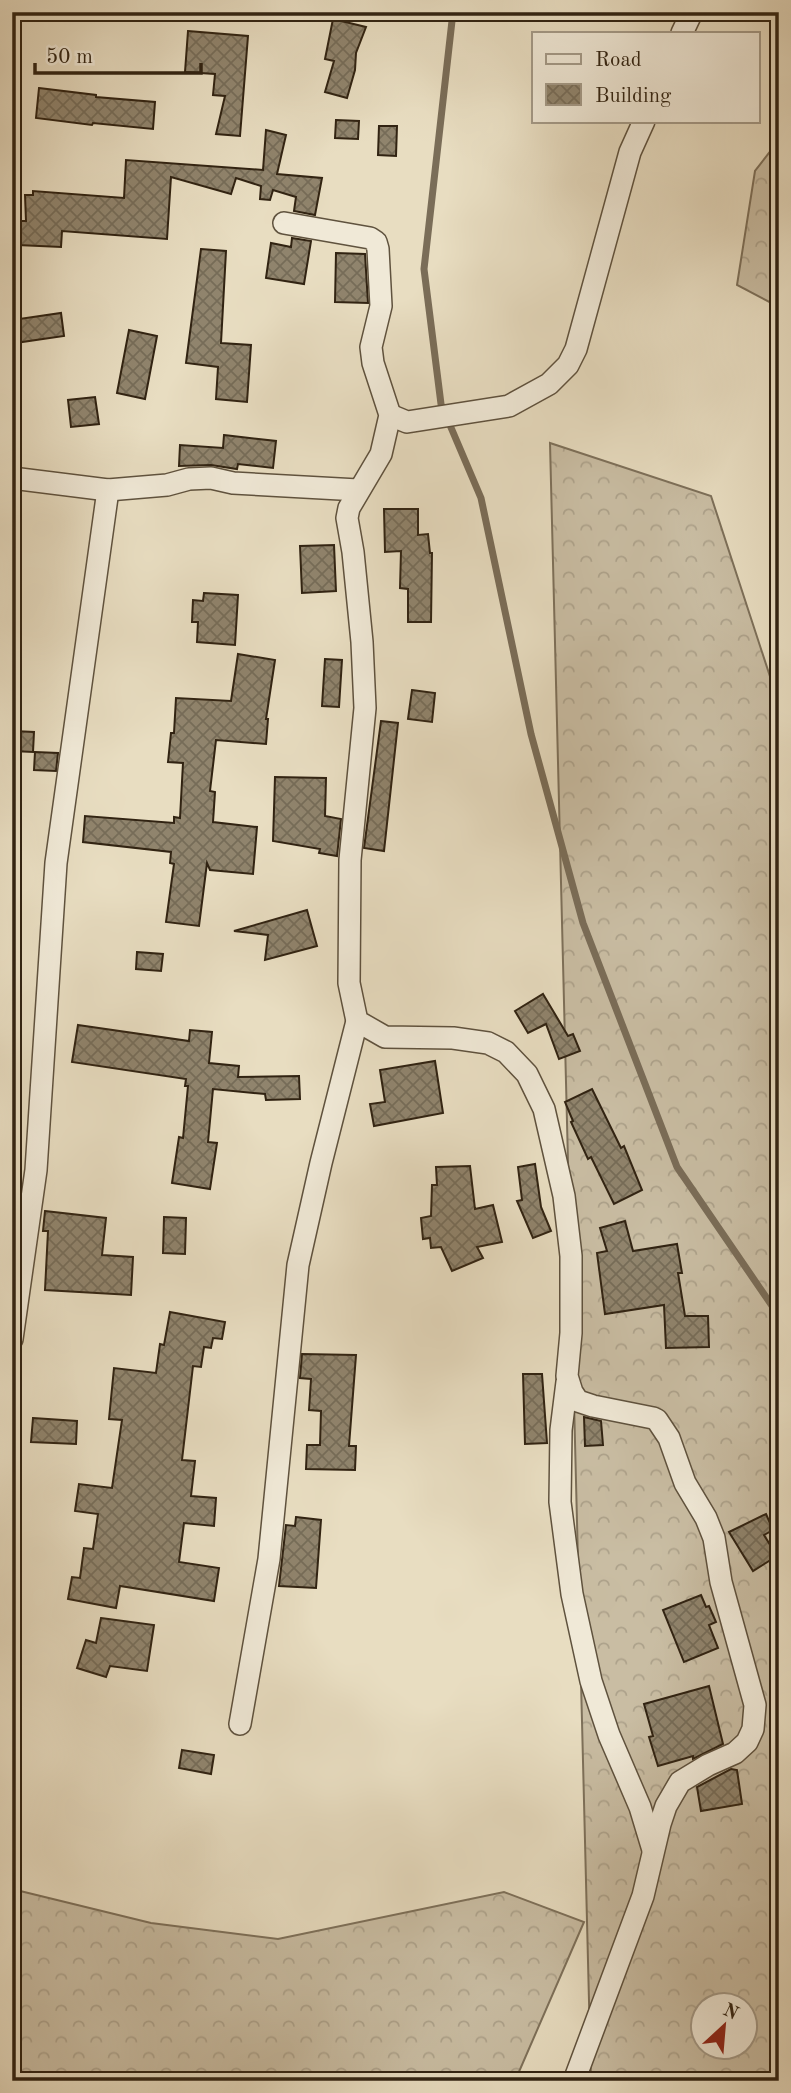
<svg xmlns="http://www.w3.org/2000/svg" width="791" height="2093" font-family="'Old Standard TT',serif">
  <defs>
    <pattern id="forest-crowns" width="20" height="18" patternUnits="userSpaceOnUse" patternTransform="scale(1.75)"><rect width="20" height="18" fill="#c9bda3"/><path d="M2 6a3 3 0 1 1 6 0M12 15a3 3 0 1 1 6 0" fill="none" stroke="#ada28b"/></pattern>
    <pattern id="building-cross-hatch" width="8" height="8" patternUnits="userSpaceOnUse" patternTransform="scale(1.75)"><rect width="8" height="8" fill="#90846d"/><path d="M0 0l8 8M0 8l8-8" fill="none" stroke="#766c58"/></pattern>
  </defs>
  <rect width="100%" height="100%" fill="#e8ddc1"/>
  <filter id="stains"><feTurbulence type="fractalNoise" baseFrequency=".00286" numOctaves="4"/><feColorMatrix values="0 0 0 0 .2 0 0 0 0 .09 0 0 0 0 .02 0 0 0 .5 -.17"/></filter>
  <radialGradient id="worn" r=".72"><stop offset=".6" stop-color="#630" stop-opacity="0"/><stop offset="1" stop-color="#630" stop-opacity=".3"/></radialGradient>
  <g fill="url(#forest-crowns)" stroke="#7d705a" stroke-width="2" fill-rule="evenodd">
    <polygon points="779,140 779,307 737,285 755,171"/>
    <path d="M550,443L711,496L779,704V2081H591ZM704,2006H746V2048H704Z"/>
    <polygon points="12,1889 151,1923 278,1939 504,1892 584,1922 515,2081 12,2081"/>
  </g>
  <g fill="none" stroke-linecap="round" stroke-linejoin="round">
    <polyline stroke="#7a6d58" stroke-width="7" points="453,12 424,269 441,404 481,498 531,734 583,923 677,1167 779,1316"/>
  </g>
  <g fill="url(#building-cross-hatch)" stroke="#312312" stroke-width="2">
    <polygon points="333,19 366,27 356,53 355,70 347,98 325,92 334,61 325,59"/>
    <polygon points="188,31 248,36 240,136 216,134 225,96 213,95 215,74 185,72"/>
    <polygon points="39,88 96,95 96,97 155,102 153,129 93,123 92,125 36,118"/>
    <polygon points="336,120 359,121 358,139 335,138"/>
    <polygon points="379,126 397,126 396,156 378,155"/>
    <polygon points="266,130 286,135 277,174 322,178 315,215 294,211 296,197 273,190 270,200 260,199 261,186 236,178 231,194 171,177 167,239 62,231 61,247 18,245 18,221 26,221 25,195 33,195 33,191 124,198 126,160 263,170"/>
    <polygon points="292,238 311,241 304,284 266,278 271,243 291,247"/>
    <polygon points="201,249 226,251 221,343 251,345 247,402 216,399 218,367 186,363"/>
    <polygon points="336,253 365,254 368,303 335,302"/>
    <polygon points="61,313 64,336 15,343 12,320"/>
    <polygon points="129,330 157,336 145,399 117,393"/>
    <polygon points="95,397 99,424 71,427 68,400"/>
    <polygon points="224,435 276,441 273,468 238,464 237,469 211,465 179,466 180,445 223,448"/>
    <polygon points="384,509 418,509 418,535 428,534 430,553 432,553 431,622 408,622 408,589 400,588 401,551 385,552"/>
    <polygon points="334,545 336,591 302,593 300,546"/>
    <polygon points="204,593 238,595 235,645 197,642 198,622 192,622 193,600 203,601"/>
    <polygon points="238,654 275,660 266,719 268,719 266,744 216,740 210,791 215,792 213,822 257,827 253,874 210,870 207,863 199,926 166,922 174,864 170,863 171,852 83,842 85,816 174,823 174,817 180,818 183,763 168,762 171,733 174,733 176,698 231,701"/>
    <polygon points="325,659 342,660 339,707 322,706"/>
    <polygon points="412,690 435,693 432,722 408,719"/>
    <polygon points="381,721 398,723 384,851 364,848"/>
    <polygon points="13,731 34,732 33,752 13,751"/>
    <polygon points="35,752 58,753 56,771 34,770"/>
    <polygon points="275,777 326,778 325,816 341,819 337,856 319,853 320,849 273,841"/>
    <polygon points="307,910 317,946 265,960 268,935 234,931"/>
    <polygon points="137,952 163,954 161,971 136,969"/>
    <polygon points="543,994 568,1036 573,1034 580,1051 559,1059 546,1024 528,1033 515,1011"/>
    <polygon points="78,1025 189,1041 190,1030 212,1032 209,1063 239,1066 238,1077 299,1076 300,1099 266,1100 265,1094 213,1089 208,1142 217,1143 210,1189 172,1183 179,1137 183,1138 188,1086 185,1086 186,1079 72,1062"/>
    <polygon points="435,1061 443,1113 374,1126 370,1104 385,1102 380,1070"/>
    <polygon points="592,1089 621,1148 624,1146 642,1190 614,1204 591,1157 588,1159 571,1122 573,1121 565,1102"/>
    <polygon points="535,1164 541,1207 551,1231 533,1238 517,1201 522,1200 518,1167"/>
    <polygon points="470,1166 475,1209 493,1205 502,1242 477,1247 483,1258 452,1271 441,1247 431,1248 430,1238 423,1239 421,1218 431,1216 432,1185 437,1185 436,1167"/>
    <polygon points="45,1211 106,1218 102,1255 133,1257 131,1295 45,1290 48,1231 43,1231"/>
    <polygon points="164,1217 186,1218 185,1254 163,1253"/>
    <polygon points="625,1221 633,1251 677,1244 682,1273 678,1273 685,1316 708,1316 709,1347 666,1348 664,1305 605,1314 597,1253 607,1251 600,1228"/>
    <polygon points="170,1312 225,1322 222,1339 213,1338 211,1348 204,1347 201,1367 193,1366 182,1460 195,1461 191,1496 216,1498 214,1526 184,1523 179,1562 219,1568 214,1601 120,1586 116,1608 68,1599 72,1577 80,1578 84,1548 93,1549 98,1514 75,1511 79,1484 112,1488 122,1420 109,1419 114,1368 156,1373 160,1344 164,1345"/>
    <polygon points="302,1354 356,1355 349,1446 356,1446 355,1470 306,1469 307,1445 320,1445 321,1411 309,1410 311,1379 300,1378"/>
    <polygon points="523,1374 542,1374 547,1443 525,1444"/>
    <polygon points="584,1417 601,1421 603,1445 585,1446"/>
    <polygon points="33,1418 77,1421 76,1444 31,1442"/>
    <polygon points="766,1514 773,1530 764,1535 777,1556 753,1571 729,1532"/>
    <polygon points="296,1517 321,1520 316,1588 279,1586 286,1525 295,1526"/>
    <polygon points="701,1595 706,1607 709,1606 716,1622 709,1625 718,1648 684,1662 663,1610"/>
    <polygon points="101,1618 154,1625 147,1671 110,1666 106,1677 77,1668 86,1640 96,1643"/>
    <polygon points="709,1686 723,1744 693,1759 693,1756 658,1766 649,1737 653,1736 644,1704"/>
    <polygon points="182,1750 214,1755 211,1774 179,1768"/>
    <polygon points="731,1769 737,1770 742,1804 701,1811 697,1787"/>
  </g>
  <g fill="none" stroke-linecap="round" stroke-linejoin="round">
    <defs>
      <g id="minor">
        <polyline points="682,33 692,12"/>
        <polyline points="284,223 370,238 376,242 378,249 381,306 371,347 373,363 390,415 381,454 349,508 347,518 353,552 362,642 365,708 350,860 349,983 357,1021 385,1037 453,1038 488,1043 506,1052 527,1074 544,1109 564,1196 571,1256 571,1333 567,1376 572,1392 578,1401 593,1406 653,1418 657,1420 669,1438 685,1483 706,1518 714,1538 721,1582 755,1705 753,1729 747,1742 735,1753 708,1765 680,1782 666,1806 660,1824 643,1896 574,2081"/>
        <polyline points="390,415 407,422 509,406 549,384 568,365 576,349 630,152 644,121"/>
        <polyline points="12,478 108,490 167,485 189,479 211,478 233,483 358,490"/>
        <polyline points="12,1339 36,1170 56,863 108,490"/>
        <polyline points="567,1382 561,1430 560,1502 572,1594 591,1681 609,1735 640,1807 653,1850"/>
        <polyline points="240,1724 269,1559 298,1265 321,1163 357,1021"/>
      </g>
    </defs>
    <use href="#minor" stroke="#5f523e" stroke-width="24"/>
    <use href="#minor" stroke="#f0e9d7" stroke-width="21"/>
  </g>
  <rect width="791" height="2093" fill="none" stroke="#e8ddc1" stroke-width="42"/>
  <rect x="14" y="14" width="763" height="2065" fill="none" stroke="#312312" stroke-width="3.5"/>
  <rect x="21" y="21" width="749" height="2051" fill="none" stroke="#312312" stroke-width="2"/>
  <rect x="532" y="32" width="228" height="91" fill="#f0e9d7" stroke="#a49a88" stroke-width="2"/>
  <rect x="546" y="54" width="35" height="10" fill="#f0e9d7" stroke="#a49a88" stroke-width="2"/>
  <text x="595" y="66" font-size="21" fill="#312312">Road</text>
  <rect x="546" y="84" width="35" height="21" fill="url(#building-cross-hatch)" stroke="#a49a88" stroke-width="2"/>
  <text x="595" y="102" font-size="21" fill="#312312">Building</text>
  <g transform="translate(724 2026) rotate(26)"><circle r="33" fill="#f0e9d7" stroke="#a49a88" stroke-width="2"/>
  <path d="M0-5L12 26L0 18L-12 26Z" fill="#8f2418"/>
  <text y="-10" font-size="19" font-weight="bold" text-anchor="middle" fill="#312312">N</text>
  </g>
  <path d="M35 63v10h166v-10" fill="none" stroke="#312312" stroke-width="3.5"/>
  <text x="46" y="63" font-size="21" fill="#312312" stroke="#f0e9d7" stroke-width="5" paint-order="stroke">50 m</text>
  <rect width="100%" height="100%" filter="url(#stains)"/>
  <rect width="100%" height="100%" fill="url(#worn)"/>
</svg>
